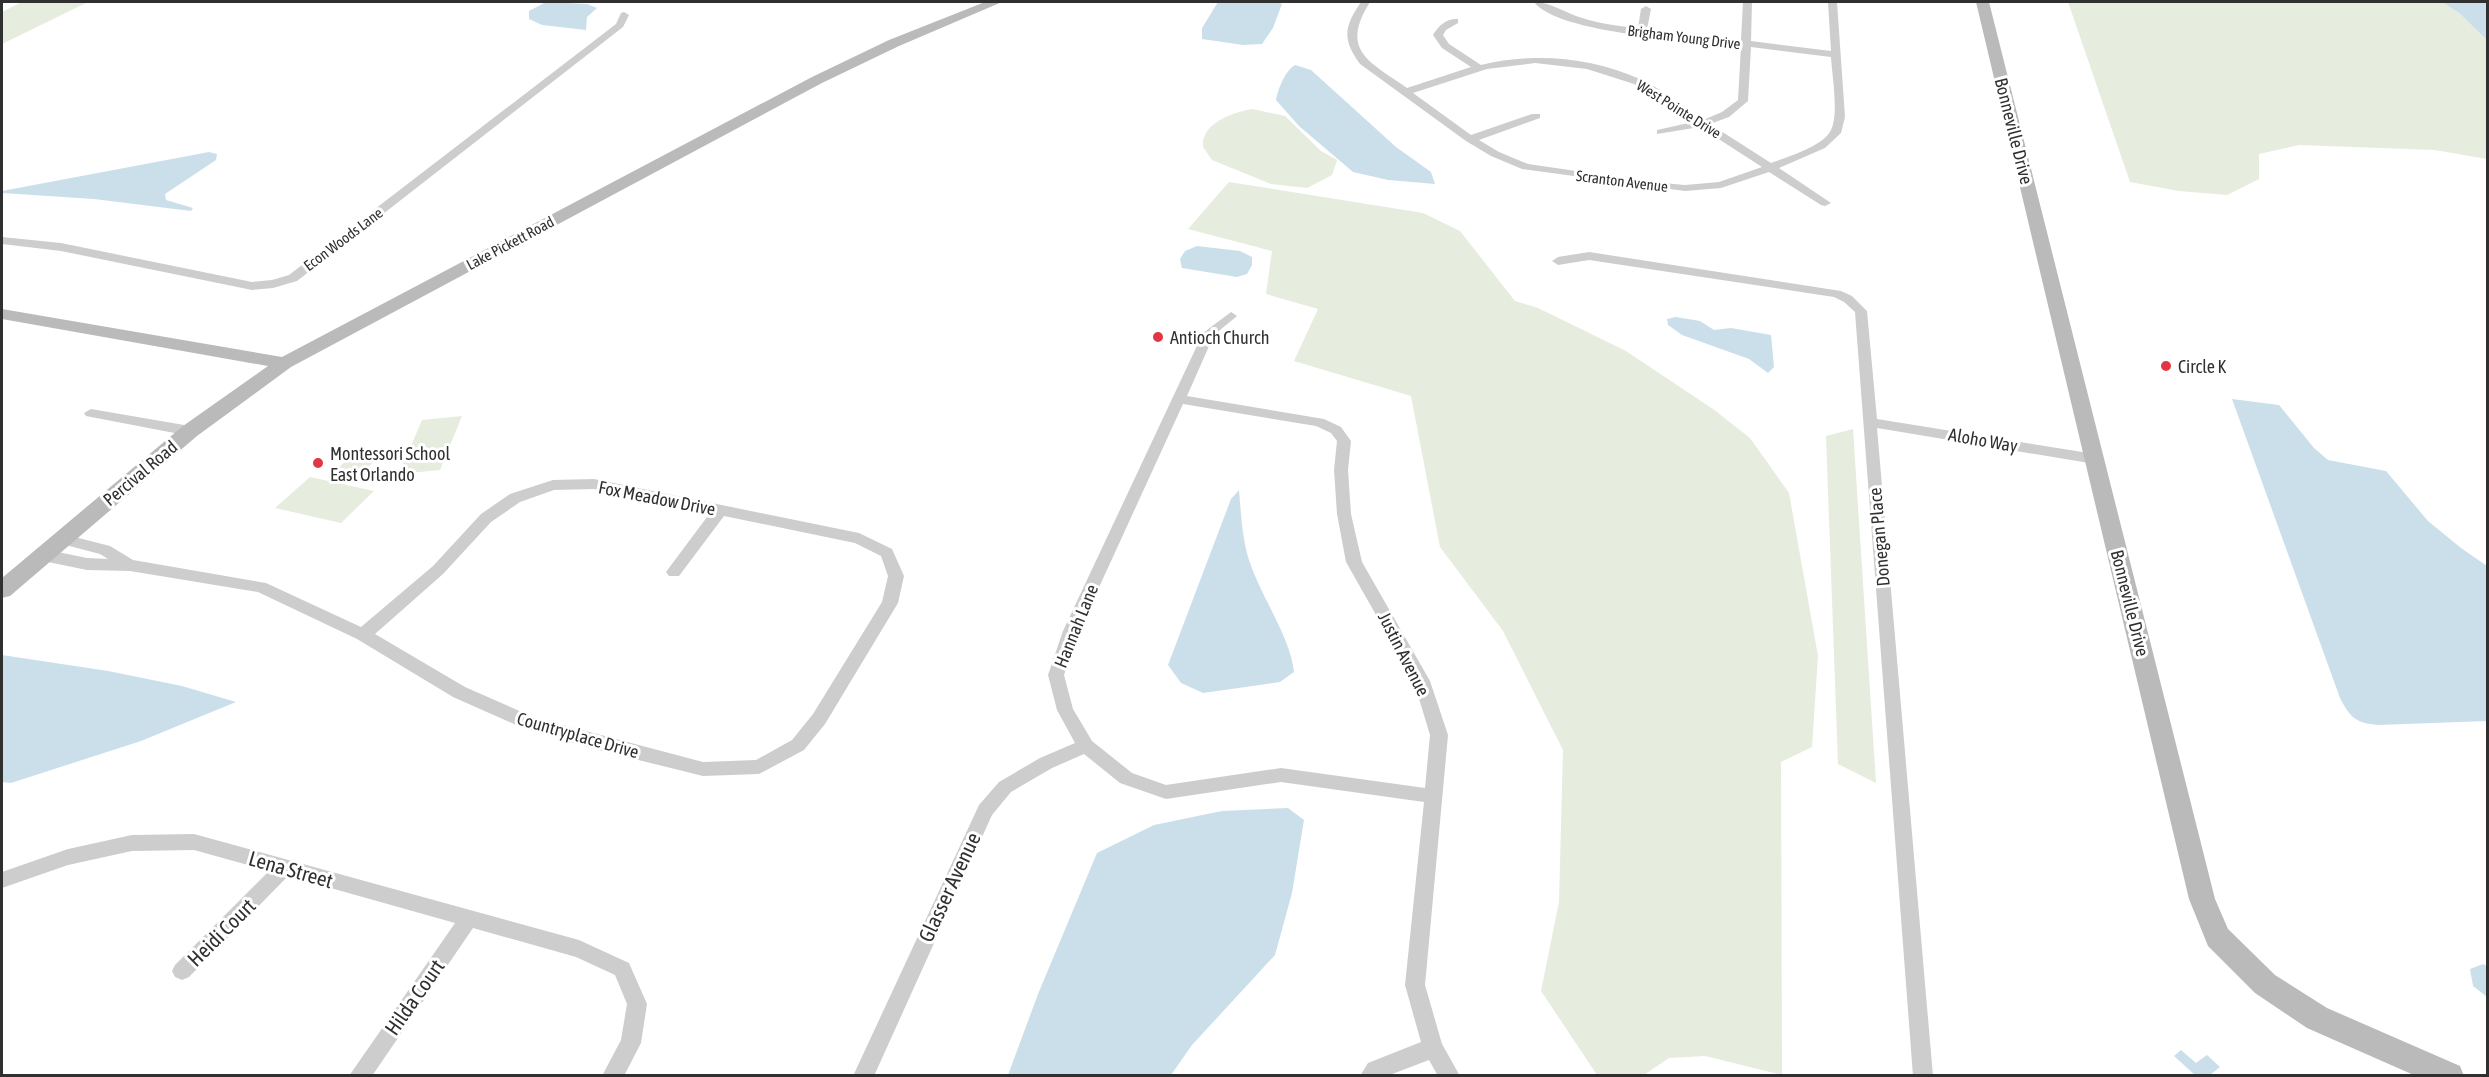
<svg xmlns="http://www.w3.org/2000/svg" width="2489" height="1077" font-family="'Asap Condensed',sans-serif">
  <rect width="100%" height="100%" fill="#fff"/>
  <g fill="#e6ecde">
    <polygon points="22,2 88,2 2,44 2,12"/>
    <polygon points="2068,2 2442,2 2459,13 2487,40 2487,159 2435,150 2299,145 2259,154 2259,179 2227,195 2179,191 2130,182"/>
    <path d="M1252,109L1285,116L1321,151L1337,160L1332,175L1307,188L1271,184L1212,160L1203,147C1201,123 1232,113 1252,109Z"/>
    <polygon points="1229,182 1423,213 1460,231 1515,301 1538,308 1626,351 1713,409 1750,438 1789,493 1818,656 1812,747 1781,762 1782,1075 1705,1056 1669,1058 1644,1075 1597,1075 1541,991 1559,902 1563,750 1503,631 1440,547 1411,396 1294,361 1318,309 1266,294 1272,251 1188,229"/>
    <polygon points="462,416 440,470 399,474 422,420"/>
    <polygon points="1853,429 1876,783 1838,764 1826,436"/>
    <polygon points="351,456 377,458 353,483 328,478"/>
    <polygon points="310,477 374,491 341,523 275,508"/>
  </g>
  <g fill="#cbdfeb">
    <polygon points="546,2 587,4 597,8 587,17 586,30 542,25 529,19 529,11"/>
    <polygon points="1218,2 1277,2 1282,4 1273,28 1262,44 1243,45 1202,39 1202,28"/>
    <polygon points="2442,2 2487,2 2487,40 2459,13"/>
    <path d="M1295,65L1311,70L1396,147L1431,172L1435,184L1388,180L1353,172L1299,126L1276,100C1278,89 1285,71 1295,65Z"/>
    <polygon points="209,152 217,154 216,160 165,194 166,200 193,208 191,211 94,199 2,193 2,191"/>
    <polygon points="1197,246 1240,251 1252,257 1252,265 1247,274 1237,277 1182,268 1180,259 1185,251"/>
    <polygon points="1676,317 1700,321 1714,330 1731,328 1771,335 1774,367 1768,373 1749,359 1682,335 1668,325 1667,319"/>
    <path d="M2232,399L2279,405L2314,448L2328,460L2386,471L2428,521L2461,548L2487,566V721L2378,725C2355,723 2350,717 2340,698Z"/>
    <path d="M1239,490C1241,513 1242,538 1249,560C1261,597 1290,636 1294,672L1280,682L1203,693L1181,683L1168,665L1231,499Z"/>
    <polygon points="2,655 108,671 182,686 236,702 141,741 11,783 2,782"/>
    <polygon points="1288,808 1304,820 1292,893 1275,955 1192,1045 1171,1075 1008,1075 1038,994 1097,853 1154,825 1222,811"/>
    <polygon points="2483,964 2487,966 2487,997 2473,986 2470,969"/>
    <polygon points="2181,1050 2196,1063 2207,1055 2220,1067 2210,1075 2195,1075 2174,1056"/>
  </g>
  <g fill="none" stroke-linecap="round" stroke-linejoin="round">
    <g fill="#cdcdcd" fill-rule="evenodd">
      <path d="M1361,2H1370C1339,51 1370,62 1407,88L1471,67L1442,48L1433,35C1438,26 1447,18 1458,19V23L1446,30L1443,35L1449,44L1481,65C1533,52 1591,57 1640,79C1662,89 1683,107 1703,120L1722,112L1738,100L1741,46C1698,41 1558,34 1534,2C1550,2 1566,13 1582,18C1600,24 1619,26 1638,28L1641,9L1646,6L1651,9L1647,29L1741,40L1743,2H1752L1751,41L1831,51L1828,2H1837L1845,117L1841,133L1825,148L1779,168L1831,203L1825,206L1821,205L1769,172L1721,188L1685,191L1522,169L1491,156L1466,141L1360,64C1342,39 1344,27 1361,2ZM1751,47L1831,57C1832,76 1839,114 1831,130C1824,146 1787,157 1771,163L1710,124L1729,117L1748,101ZM1535,63L1587,69L1634,84L1693,122L1657,130V134L1700,127L1762,167L1719,182L1685,185L1652,182L1528,164L1499,152L1479,140L1540,118V114H1532L1471,135L1413,93L1487,69Z"/>
      <polygon points="1976,2 1987,2 1982,5"/>
      <polygon points="624,12 629,15 623,27 297,281 273,288 252,290 61,251 2,244 2,237 61,243 252,282 272,280 289,275 616,24 621,13"/>
      <polygon points="1589,252 1841,291 1852,296 1867,311 1877,419 2095,454 2102,459 2095,464 1877,428 1933,1076 1913,1076 1855,312 1844,302 1834,297 1589,260 1558,265 1552,261 1558,257"/>
      <path d="M1231,312L1237,316L1214,335L1187,396L1324,419L1341,427L1351,441L1348,470L1351,514L1362,562L1430,681L1448,735L1425,985L1442,1044L1460,1076H1438L1429,1060L1387,1076H1360L1368,1063L1421,1042L1405,985L1424,802L1281,782L1166,799L1120,783L1084,754L1052,768L1011,792L992,815L874,1076H853L979,805L999,782L1040,758L1075,743L1057,710L1048,675L1063,631L1203,333ZM1183,404L1316,426L1331,433L1337,441L1334,470L1337,514L1346,562L1414,682L1430,735L1425,788L1281,768L1166,785L1132,773L1092,741L1073,709L1064,675L1079,631Z"/>
      <polygon points="91,409 190,426 197,431 190,436 86,416 84,413"/>
      <path d="M594,479L859,533L892,549L904,576L898,603L825,724L804,750L759,774L703,776L590,748L523,728L453,697L357,639L258,592L130,571L87,570L43,561L38,559L35,555L38,551L43,549L87,558L108,559L100,554L58,543L55,539L58,535L63,534L110,546L133,560L266,583L361,627L433,566L481,514L510,494L553,480ZM594,489L710,513L666,572L669,576H679L724,516L855,543L881,556L888,576L882,602L813,714L792,740L756,760L703,762L533,717L465,687L375,634L443,574L491,522L520,502L554,490Z"/>
      <polygon points="194,834 579,940 629,963 647,1004 641,1043 624,1076 602,1076 621,1040 627,1004 615,975 576,957 473,928 372,1076 349,1076 455,923 288,876 189,977 182,980 175,977 172,971 175,965 269,871 194,850 132,851 68,865 2,888 2,872 68,849 132,835"/>
    </g>
    <g fill="#bababa" fill-rule="evenodd">
      <polygon points="985,2 1002,2 899,46 822,83 291,367 197,436 10,596 2,598 2,578 183,426 268,366 2,319 2,309 282,357 812,77 889,40"/>
      <polygon points="1976,2 1989,2 2215,899 2228,929 2275,975 2327,1008 2460,1066 2464,1076 2416,1076 2307,1028 2255,993 2208,946 2189,899"/>
    </g>
  </g>
  <g fill="#e13743" stroke="#fff" stroke-width="2">
    <circle cx="1158" cy="337" r="6"/>
    <circle cx="2166" cy="366" r="6"/>
    <circle cx="318" cy="463" r="6"/>
  </g>
  <g text-anchor="middle" dominant-baseline="central" stroke-width="6" stroke-linejoin="round" paint-order="stroke">
    <g font-size="15" fill="#303030" stroke="#fff">
      <text transform="translate(1684 37) rotate(7)">Brigham Young Drive</text>
      <text transform="translate(1679 109) rotate(32)">West Pointe Drive</text>
      <text transform="translate(1622 181) rotate(7)">Scranton Avenue</text>
      <text transform="translate(343 239) rotate(-37)">Econ Woods Lane</text>
      <text transform="translate(510 243) rotate(-28)">Lake Pickett Road</text>
    </g>
    <g font-size="18" fill="#303030" stroke="#fff">
      <text transform="translate(2014 131) rotate(76)">Bonneville Drive</text>
      <text transform="translate(1983 440) rotate(10)">Aloho Way</text>
      <text transform="translate(140 473) rotate(-40)">Percival Road</text>
      <text transform="translate(657 498) rotate(11)">Fox Meadow Drive</text>
      <text transform="translate(1879 537) rotate(-95)">Donegan Place</text>
      <text transform="translate(2130 603) rotate(76)">Bonneville Drive</text>
      <text transform="translate(1076 626) rotate(-68)">Hannah Lane</text>
      <text transform="translate(1404 654) rotate(63)">Justin Avenue</text>
      <text transform="translate(578 735) rotate(16)">Countryplace Drive</text>
    </g>
    <g font-size="18" fill="#303030" stroke="#fff" text-anchor="start">
      <text x="1170" y="337">Antioch Church</text>
      <text x="2178" y="366">Circle K</text>
      <text x="330" y="453">Montessori School<tspan x="330" dy="21">East Orlando</tspan></text>
    </g>
    <g font-size="21" fill="#303030" stroke="#fff">
      <text transform="translate(291 869) rotate(16)">Lena Street</text>
      <text transform="translate(949 887) rotate(-65)">Glasser Avenue</text>
      <text transform="translate(221 932) rotate(-45)">Heidi Court</text>
      <text transform="translate(414 997) rotate(-55)">Hilda Court</text>
    </g>
  </g>
  <rect width="2489" height="1077" fill="none" stroke="#303030" stroke-width="6"/>
</svg>
